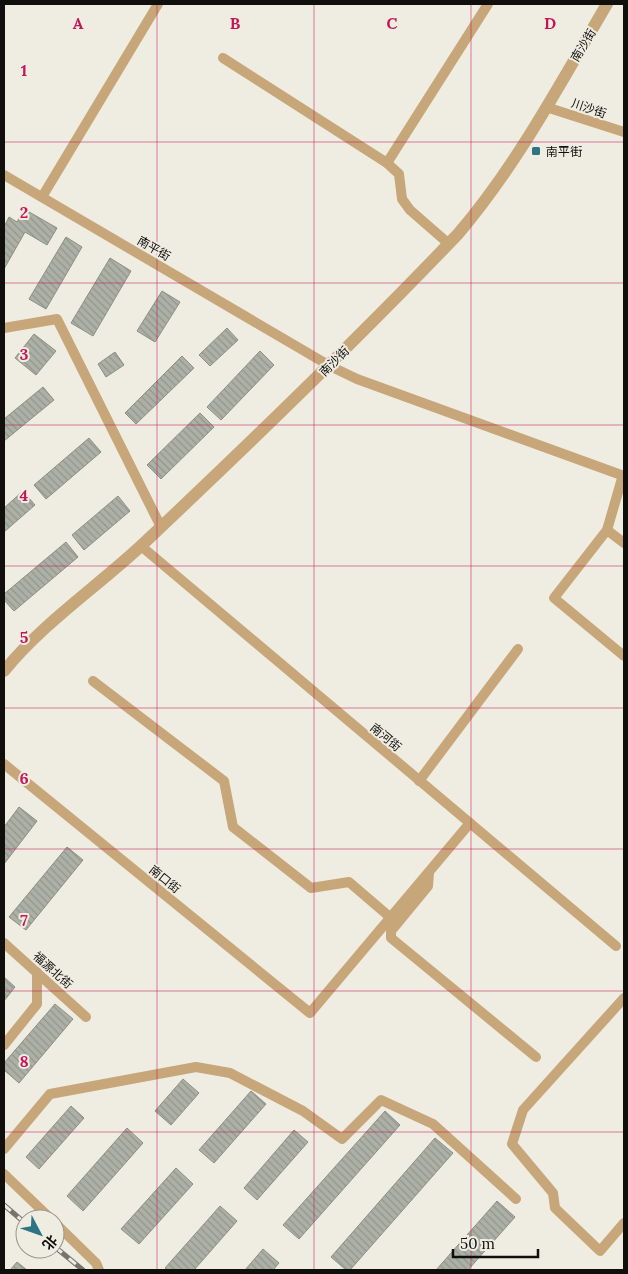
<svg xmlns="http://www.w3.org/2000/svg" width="628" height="1274" font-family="Lora,'Noto Sans SC',serif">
  <defs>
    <pattern id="building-back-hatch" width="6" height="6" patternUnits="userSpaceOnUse" patternTransform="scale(1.25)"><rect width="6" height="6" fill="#acb0a5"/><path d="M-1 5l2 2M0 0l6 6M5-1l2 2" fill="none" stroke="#93968d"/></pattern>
  </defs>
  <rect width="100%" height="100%" fill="#efede2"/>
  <g fill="url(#building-back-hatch)" stroke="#8b8f84">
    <polygon points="24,209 57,228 47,245 25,232 4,269 4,227 9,217 17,222"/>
    <polygon points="66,237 82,247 46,309 29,299"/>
    <polygon points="110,258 131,271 93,336 71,323"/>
    <polygon points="162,291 180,302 155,342 137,331"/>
    <polygon points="227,328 238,340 210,366 199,355"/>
    <polygon points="34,334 56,351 36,375 15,358"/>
    <polygon points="260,351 274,365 221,420 207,407"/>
    <polygon points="115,352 124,365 106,377 98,364"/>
    <polygon points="182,356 194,368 136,424 125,413"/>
    <polygon points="43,387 54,400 4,441 4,419"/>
    <polygon points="200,413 214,427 161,479 147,465"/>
    <polygon points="89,438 101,452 46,499 34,485"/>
    <polygon points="23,491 35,505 4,532 4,508"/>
    <polygon points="118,496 130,511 84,550 72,535"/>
    <polygon points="66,542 78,557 14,611 4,600 4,594"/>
    <polygon points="19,807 37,821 4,864 4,827"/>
    <polygon points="67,847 83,860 26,930 9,917"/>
    <polygon points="4,977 15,987 4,1001"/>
    <polygon points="55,1004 73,1019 19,1083 4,1070 4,1063"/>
    <polygon points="183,1079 199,1093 171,1125 155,1111"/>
    <polygon points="251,1091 266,1104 214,1163 199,1150"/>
    <polygon points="71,1106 84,1118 39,1169 26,1157"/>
    <polygon points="385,1111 400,1125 299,1239 283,1225"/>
    <polygon points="127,1128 143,1143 83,1211 67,1196"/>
    <polygon points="294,1130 308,1142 257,1200 244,1188"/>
    <polygon points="435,1138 453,1153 350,1270 346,1270 331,1257"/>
    <polygon points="176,1168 193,1184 139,1244 121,1229"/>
    <polygon points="497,1201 515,1217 468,1270 436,1270"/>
    <polygon points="220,1206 237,1221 194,1270 168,1270 165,1268"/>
    <polygon points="263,1249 279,1263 273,1270 245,1270"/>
    <polygon points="17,1262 27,1270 10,1270"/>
  </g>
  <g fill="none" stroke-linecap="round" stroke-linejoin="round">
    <g stroke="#c7a77a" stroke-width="10">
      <polyline points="223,58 387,163 399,174 402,199 410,210 449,244"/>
      <polyline points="546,107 624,132"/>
      <polyline points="387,163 488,4"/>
      <polyline points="4,175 330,366 357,379 624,476"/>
      <polyline points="42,197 158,4"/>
      <polyline points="4,328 57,319 161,527"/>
      <polyline points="623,475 607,530 554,598 624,656"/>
      <polyline points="607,530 624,543"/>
      <polyline points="141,546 616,946"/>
      <polyline points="93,681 224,781 233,827 311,888 349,882 391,918"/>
      <polyline points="4,764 310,1013 470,823"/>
      <polyline points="419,781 518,649"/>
      <polyline points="429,873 428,886 391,931 391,938 536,1057"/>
      <polyline points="4,943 86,1017"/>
      <polyline points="624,998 523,1110 512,1144 553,1193 555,1208 600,1251 624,1223"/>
      <polyline points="4,1045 37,1004 37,972"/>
      <polyline points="4,1149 50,1094 196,1067 230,1073 303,1111 342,1139 381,1100 433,1124 516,1199"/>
      <polyline points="4,1174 51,1219"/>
      <polyline points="55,1223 96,1263 99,1270"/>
    </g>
    <path stroke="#c7a77a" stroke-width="12" d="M4,671C44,622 97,587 143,544C250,443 356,341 458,234C517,165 561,82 607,4"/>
    <defs>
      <g id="rail">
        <polyline points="4,1205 25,1223"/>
        <polyline points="55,1247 83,1270"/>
      </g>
    </defs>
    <use href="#rail" stroke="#75746d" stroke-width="5"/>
    <use href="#rail" stroke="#efede2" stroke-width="3" stroke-dasharray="9" stroke-linecap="butt"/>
  </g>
  <path fill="none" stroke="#c2185b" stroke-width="1" stroke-opacity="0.55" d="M157,4V1270M314,4V1270M471,4V1270M4,142H624M4,283H624M4,425H624M4,566H624M4,708H624M4,849H624M4,991H624M4,1132H624"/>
  <rect fill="#2f7483" stroke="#efede2" stroke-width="2" x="531" y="146" width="10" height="10" rx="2.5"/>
  <g text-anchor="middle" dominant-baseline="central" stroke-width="4" stroke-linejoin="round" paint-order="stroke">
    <g font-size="12" fill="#100f0c" stroke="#efede2">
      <text transform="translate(583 45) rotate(-59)">南沙街</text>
      <text transform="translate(589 108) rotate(19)">川沙街</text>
      <text transform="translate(154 248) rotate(30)">南平街</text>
      <text transform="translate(334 361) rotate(-45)">南沙街</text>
      <text transform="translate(386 737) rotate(40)">南河街</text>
      <text transform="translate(165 879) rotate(39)">南口街</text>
      <text transform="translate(53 970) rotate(42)">福源北街</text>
    </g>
    <g font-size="12" fill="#100f0c" stroke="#efede2" text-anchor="start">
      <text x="546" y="151">南平街</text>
    </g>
  </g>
  <g font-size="16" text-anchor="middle" font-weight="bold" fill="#c2185b" stroke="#efede2" stroke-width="4" stroke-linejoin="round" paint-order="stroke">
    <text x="78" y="29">A</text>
    <text x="235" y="29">B</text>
    <text x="392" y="29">C</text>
    <text x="550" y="29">D</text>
    <text x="24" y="76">1</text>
    <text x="24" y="218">2</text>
    <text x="24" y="360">3</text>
    <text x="24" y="501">4</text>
    <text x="24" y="643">5</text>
    <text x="24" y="784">6</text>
    <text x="24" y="926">7</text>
    <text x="24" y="1067">8</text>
  </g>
  <rect width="628" height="1274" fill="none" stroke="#100f0c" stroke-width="10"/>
  <g transform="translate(40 1234) rotate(131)"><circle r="24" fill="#efede2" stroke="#96948c"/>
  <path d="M0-4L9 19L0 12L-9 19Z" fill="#2f7483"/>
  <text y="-8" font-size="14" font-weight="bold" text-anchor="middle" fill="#100f0c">北</text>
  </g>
  <path d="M453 1249v8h85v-8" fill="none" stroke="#100f0c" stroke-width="2.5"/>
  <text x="460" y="1249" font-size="15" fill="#100f0c" stroke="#efede2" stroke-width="4" paint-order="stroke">50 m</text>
</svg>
